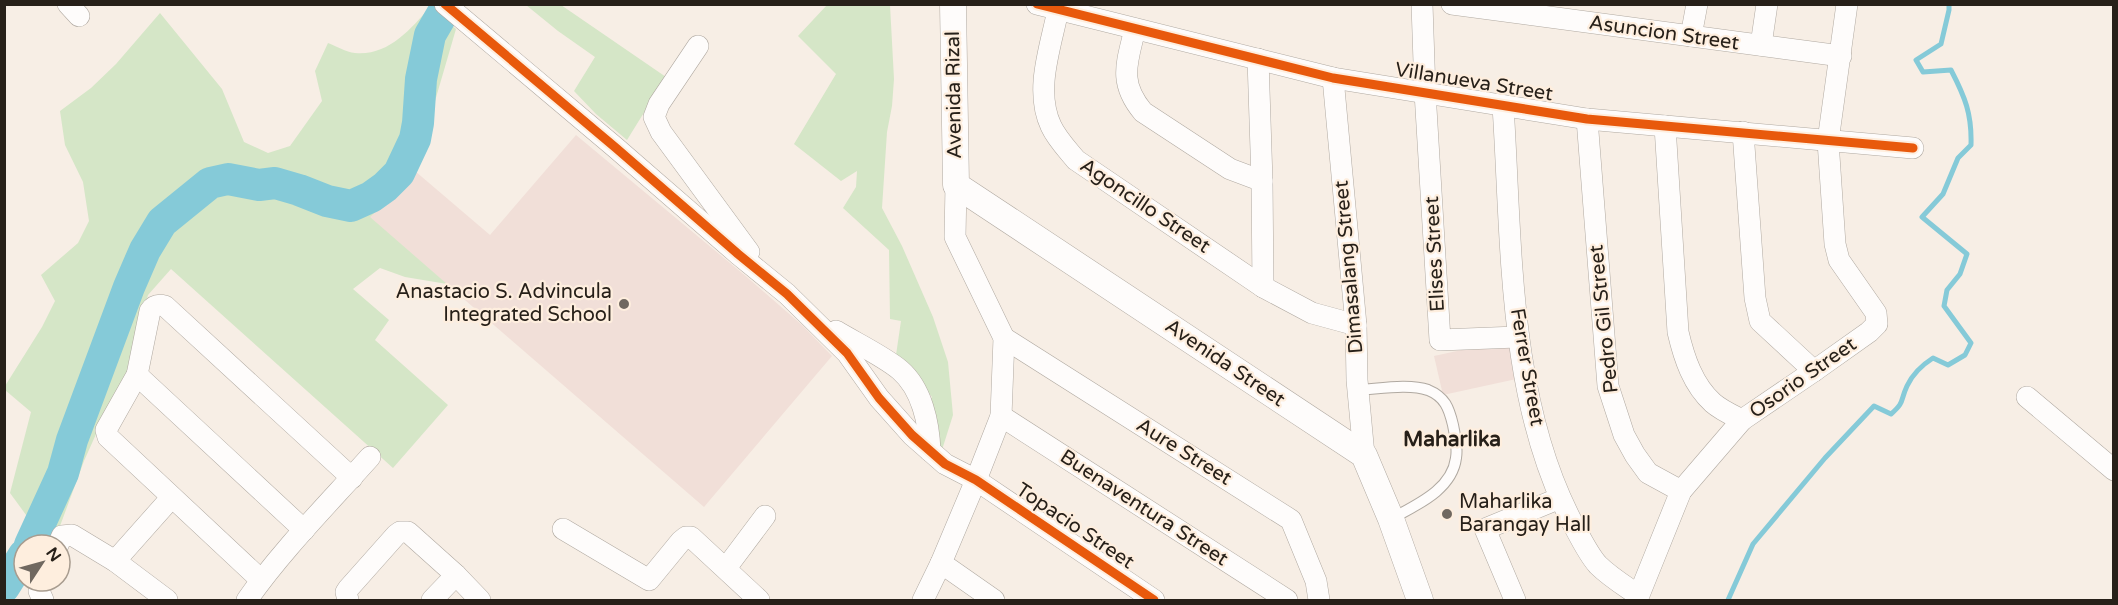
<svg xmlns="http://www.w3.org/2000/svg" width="2118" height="605" font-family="'Varela Round',sans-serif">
  <rect width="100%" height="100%" fill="#f7eee5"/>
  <g fill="#f1dfd8">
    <polygon points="576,135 748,278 802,325 832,356 704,507 369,217 400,190 415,171 490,235"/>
    <polygon points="1512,339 1521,378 1443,395 1434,356"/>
  </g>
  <g fill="#d5e6c7">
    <polygon points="526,5 561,5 666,77 627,140 596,114 574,91 595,57 558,31"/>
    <polygon points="827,5 890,5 894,79 892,106 887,132 882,208 902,246 933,317 948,362 953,415 941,453 917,424 932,397 896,355 901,321 890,319 889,250 843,208 856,187 857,171 841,181 794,144 836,74 798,36"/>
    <path d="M430,7L456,29L435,101L425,147L415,171L400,190L370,217L447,284L405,277L380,268L353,289L389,320L375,340L448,405L393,468L171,269L148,295L127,374L105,414L84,461L53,545H48L10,493L31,412L5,390V386L42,327L55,301L41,275L78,243L89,221L83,182L65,145L60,111L91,88L116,64L160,13L222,89L244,142L268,153L290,146L322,101L315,71L328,43C336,46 346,52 355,53C388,56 410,30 430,7Z"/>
  </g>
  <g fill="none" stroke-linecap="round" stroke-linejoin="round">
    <path stroke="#85cad8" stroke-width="5" d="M1728,600L1753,544L1825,458L1874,406L1891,414C1905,402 1900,401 1907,386C1913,373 1922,365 1933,358L1948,365L1965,355L1971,343L1944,306L1947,290L1960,274L1967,254L1922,217L1943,194L1958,158L1971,145C1972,114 1965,97 1951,70L1923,72L1916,60L1941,44L1949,10V4"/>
    <g stroke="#85cad8" stroke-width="32">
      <polyline points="30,545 63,473 72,440 129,287 145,250 162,222 210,183 228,179 259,185 275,183 299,190 327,201 351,206 371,197 385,187 399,173 415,139 418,123 421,79 430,35 448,4"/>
      <polyline points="4,587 24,555"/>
    </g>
    <defs>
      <path id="service" d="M1358,390C1378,389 1409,383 1428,390C1445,397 1449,408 1453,425C1455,436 1458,447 1456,458C1452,490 1416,505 1391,519"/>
      <g id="minor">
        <polyline points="68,4 79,16"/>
        <polyline points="445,4 616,148 738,254 787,294 847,353 879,398 912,435 945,464 976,480 1154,600"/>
        <polyline points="1037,4 1333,78 1587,119 1913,148"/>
        <polyline points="1422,4 1425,92 1440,340 1517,337"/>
        <polyline points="1452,4 1841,56"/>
        <path d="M1058,10C1051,46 1034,90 1051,126C1057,139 1067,149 1076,160L1263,287L1312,313L1356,325"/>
        <path d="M1135,29C1127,63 1118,82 1143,112L1230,169L1262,181"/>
        <polyline points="1691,36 1697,4"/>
        <polyline points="1761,45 1767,4"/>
        <polyline points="698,46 659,104 654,117 661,132 749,252"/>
        <polyline points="1258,59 1262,181 1263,287"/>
        <polyline points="1333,78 1356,325 1357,380 1364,455"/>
        <path d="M1503,106C1512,242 1507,398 1572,522C1579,535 1588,554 1598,565C1610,577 1625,586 1638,595"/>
        <polyline points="1587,119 1608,386 1624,435 1635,455 1648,473 1681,491"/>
        <path d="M1665,126L1678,332C1684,358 1693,385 1713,403C1721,410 1732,415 1742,420"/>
        <polyline points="1743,132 1755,298 1760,321 1814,371"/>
        <path d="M836,331C854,342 885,357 900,370C922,389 929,423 930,451"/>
        <polyline points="1004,338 1291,520 1316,581 1319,600"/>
        <polyline points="137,375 304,530"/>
        <polyline points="2027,397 2114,470"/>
        <polyline points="1001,416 1287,600"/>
        <polyline points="563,529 649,580 681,541 686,537 691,537 759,600"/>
        <polyline points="58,545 62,536 72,535 115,561 167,600"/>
        <polyline points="115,561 171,498"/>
        <polyline points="941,563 994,600"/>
        <polyline points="726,568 765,516"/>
        <path d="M261,580L108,437L106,430L137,375L150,311C154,305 158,304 165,306L352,478"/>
        <polyline points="43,581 39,591 43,600"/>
        <path d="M247,600C283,549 328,504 370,457"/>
        <polyline points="348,600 346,592 348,589 396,535 400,532 408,532 456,575 480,600"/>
        <polyline points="432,600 456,575"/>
        <polyline points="923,600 941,563 976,480 1001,416 1004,338 955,237 956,185"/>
        <polyline points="1515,600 1485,529 1560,498"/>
        <polyline points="1637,600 1681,491 1742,420 1814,371 1869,332 1877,324 1876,313 1839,260 1835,244 1828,141 1847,4"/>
      </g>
      <polyline id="tertiary" points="953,4 956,185 1364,455 1391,519 1420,600"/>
    </defs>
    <use href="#service" stroke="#b0a9a1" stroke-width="12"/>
    <use href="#minor" stroke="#b0a9a1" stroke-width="22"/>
    <use href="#tertiary" stroke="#b0a9a1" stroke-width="27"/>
    <use href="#service" stroke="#fefcfb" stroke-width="10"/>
    <use href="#minor" stroke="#fefcfb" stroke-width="21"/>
    <use href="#tertiary" stroke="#fefcfb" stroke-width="26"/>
    <defs>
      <g id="cycleway">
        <polyline points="445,4 616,148 738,254 787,294 847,353 879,398 912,435 945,464 976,480 1154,600"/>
        <polyline points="1037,4 1333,78 1587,119 1913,148"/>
      </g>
    </defs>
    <use href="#cycleway" stroke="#feeede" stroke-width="13"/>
    <use href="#cycleway" stroke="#e8590c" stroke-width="9"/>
  </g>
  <g fill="#706860" stroke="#feeede" stroke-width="2">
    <circle cx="624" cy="304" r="6"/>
    <circle cx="1447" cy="514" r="6"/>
  </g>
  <g text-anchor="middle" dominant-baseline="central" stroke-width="4.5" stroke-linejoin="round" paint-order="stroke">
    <g font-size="20" fill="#272019" stroke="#feeede">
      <text transform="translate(1664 33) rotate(8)">Asuncion Street</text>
      <text transform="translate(1474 82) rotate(9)">Villanueva Street</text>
      <text transform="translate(954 95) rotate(-91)">Avenida Rizal</text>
      <text transform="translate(1145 206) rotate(34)">Agoncillo Street</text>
      <text transform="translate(1435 254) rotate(-93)">Elises Street</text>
      <text transform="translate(1349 267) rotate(-95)">Dimasalang Street</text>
      <text transform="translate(1604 319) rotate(-96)">Pedro Gil Street</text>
      <text transform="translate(1225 363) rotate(34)">Avenida Street</text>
      <text transform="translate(1527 367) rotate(80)">Ferrer Street</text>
      <text transform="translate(1803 378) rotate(-35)">Osorio Street</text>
      <text transform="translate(1184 452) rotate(32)">Aure Street</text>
      <text transform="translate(1144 508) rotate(33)">Buenaventura Street</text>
      <text transform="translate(1075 526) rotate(34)">Topacio Street</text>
    </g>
    <g font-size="20" fill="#272019" stroke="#feeede" text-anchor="end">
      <text x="612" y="292">Anastacio S. Advincula<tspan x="612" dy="23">Integrated School</tspan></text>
      <text x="1459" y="502" text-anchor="start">Maharlika<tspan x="1459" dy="23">Barangay Hall</tspan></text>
    </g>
    <g font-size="21" font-weight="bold" fill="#272019" stroke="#feeede">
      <text x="1452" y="439">Maharlika</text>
    </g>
  </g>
  <rect width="2118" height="605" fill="none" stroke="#272019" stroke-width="12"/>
  <g transform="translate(42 563) rotate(54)"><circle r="28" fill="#feeede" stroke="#a89c8f" stroke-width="1.5"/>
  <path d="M0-4.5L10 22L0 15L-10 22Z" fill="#706860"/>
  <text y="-9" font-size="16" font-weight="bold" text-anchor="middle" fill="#272019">N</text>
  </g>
</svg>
